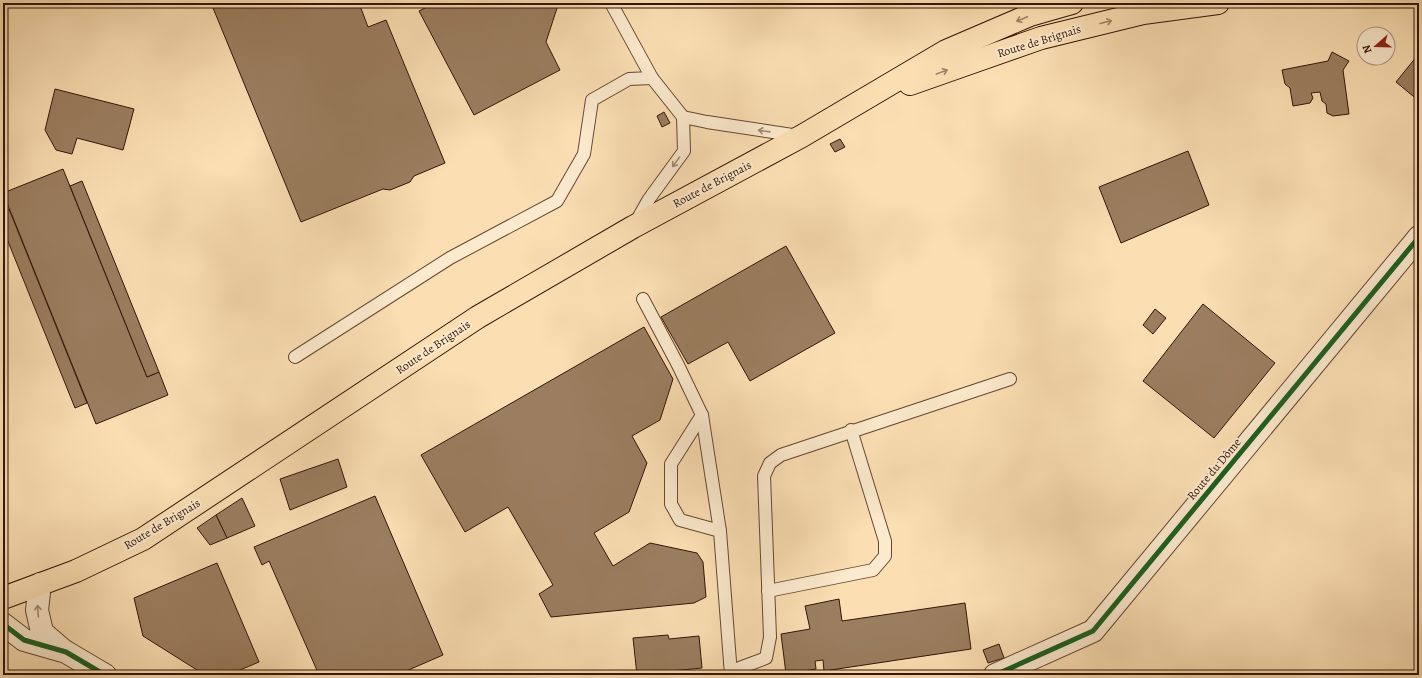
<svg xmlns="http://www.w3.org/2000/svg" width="1422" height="678" font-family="Alegreya,serif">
  <rect width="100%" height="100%" fill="#fbdfb3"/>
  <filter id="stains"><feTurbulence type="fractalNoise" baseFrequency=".005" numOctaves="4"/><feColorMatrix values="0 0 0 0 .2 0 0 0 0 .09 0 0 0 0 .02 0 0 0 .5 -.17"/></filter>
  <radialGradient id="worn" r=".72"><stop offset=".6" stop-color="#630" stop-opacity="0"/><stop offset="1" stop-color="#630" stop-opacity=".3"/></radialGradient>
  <g fill="#9b7e60" stroke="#331407">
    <polygon points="211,3 359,3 368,27 386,20 445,163 414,176 410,182 390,190 383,189 301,222"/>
    <polygon points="435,3 551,3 558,5 546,42 560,70 474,115 419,11"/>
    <polygon points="1332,52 1349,61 1343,70 1349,114 1333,116 1327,113 1326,104 1322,101 1320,92 1311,93 1313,98 1310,103 1293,106 1290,88 1285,84 1282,70 1328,61"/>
    <polygon points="1417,56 1419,58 1419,101 1396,82"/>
    <polygon points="55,89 134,109 123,150 77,138 72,154 56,150 45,130"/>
    <polygon points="664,112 670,123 662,127 657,116"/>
    <polygon points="840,139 845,147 835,152 830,144"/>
    <polygon points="1188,151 1209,205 1121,243 1099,187"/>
    <polygon points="63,169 147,377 159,372 168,395 96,424 3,193"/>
    <polygon points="82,181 159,372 147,377 70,186"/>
    <polygon points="9,209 87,403 75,408 3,229 3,212"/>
    <polygon points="786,246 835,333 750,381 728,342 688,364 661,317"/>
    <polygon points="1203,304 1275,363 1214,438 1143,381"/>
    <polygon points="1155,309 1166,318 1153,334 1143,325"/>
    <polygon points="644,327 673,379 660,420 632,436 647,463 629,512 594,533 613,566 650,543 697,553 703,562 706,597 694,603 551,617 539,594 553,585 508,507 465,532 421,455"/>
    <polygon points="338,459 347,487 290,510 280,479"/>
    <polygon points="375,496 443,655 397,675 319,675 269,561 262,565 254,547"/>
    <polygon points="242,498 255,526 227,538 216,515"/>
    <polygon points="216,515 227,538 210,545 197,528"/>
    <polygon points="217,563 259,662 228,675 205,675 143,636 134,598"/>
    <polygon points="839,599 842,621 965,603 971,649 824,671 823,660 815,661 816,669 786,674 781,634 810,629 805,606"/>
    <polygon points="668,635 669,639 699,636 702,668 672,671 672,675 637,675 633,638"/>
    <polygon points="999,644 1004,658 988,663 983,650"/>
  </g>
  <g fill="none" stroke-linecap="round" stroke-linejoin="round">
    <defs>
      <g id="lane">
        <polyline points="611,3 652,78 683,117"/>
        <polyline points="636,222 649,199 684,151 683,117 707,122 799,136"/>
        <polyline points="643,299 678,365 702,415 720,531 731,675"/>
        <polyline points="295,357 450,258 557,201 584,154 592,100 629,79 652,78"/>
        <polyline points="702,415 671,464 671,504 680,520 720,531"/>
        <polyline points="768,591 873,570 885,556 885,541 851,430"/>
        <polyline points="731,671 766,658 770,637 764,476 770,463 781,455 1010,379"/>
      </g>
      <g id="street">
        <polyline points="40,584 37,610 42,632 63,650"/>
        <polyline points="3,624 24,640 66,652 105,675"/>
        <polyline points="995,675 1093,631 1419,237"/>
      </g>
      <g id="primary">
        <polyline points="910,84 1041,38 1143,13 1218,3"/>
        <polyline points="3,598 76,571 143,539 478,317 633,227 802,136 946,51 1030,15 1072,3"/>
      </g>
    </defs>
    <use href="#lane" stroke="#654732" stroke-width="14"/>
    <use href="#street" stroke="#654732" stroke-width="24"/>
    <use href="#primary" stroke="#331407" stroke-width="24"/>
    <use href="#lane" stroke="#fceace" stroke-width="12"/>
    <use href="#street" stroke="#fceace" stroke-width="22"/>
    <use href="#primary" stroke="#fbdfb3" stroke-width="22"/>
    <defs>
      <g id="cycleway">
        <polyline points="3,624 24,640 66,652 105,675"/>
        <polyline points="995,675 1093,631 1419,237"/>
      </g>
    </defs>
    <use href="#cycleway" stroke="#fceace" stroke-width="8"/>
    <use href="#cycleway" stroke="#1b5e20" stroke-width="5"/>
  </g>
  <defs><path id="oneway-shaft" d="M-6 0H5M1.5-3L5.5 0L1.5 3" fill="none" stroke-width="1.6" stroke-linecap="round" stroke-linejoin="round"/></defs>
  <g stroke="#a18466">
    <use href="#oneway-shaft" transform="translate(1022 19) rotate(157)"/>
    <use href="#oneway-shaft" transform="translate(1106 22) rotate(-14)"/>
    <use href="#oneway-shaft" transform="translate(942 72) rotate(-20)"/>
  </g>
  <g stroke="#a28a74">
    <use href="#oneway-shaft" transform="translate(764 131) rotate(-172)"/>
    <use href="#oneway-shaft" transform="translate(676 162) rotate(126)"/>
    <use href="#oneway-shaft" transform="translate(38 611) rotate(-94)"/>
  </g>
  <g text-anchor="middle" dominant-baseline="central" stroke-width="4" stroke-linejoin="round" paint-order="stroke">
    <g font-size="12" fill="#331407" stroke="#fceace">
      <text transform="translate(1039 41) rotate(-17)">Route de Brignais</text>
      <text transform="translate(712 184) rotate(-28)">Route de Brignais</text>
      <text transform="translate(433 347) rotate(-34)">Route de Brignais</text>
      <text transform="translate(1214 469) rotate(-50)">Route du Dôme</text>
      <text transform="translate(162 524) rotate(-31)">Route de Brignais</text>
    </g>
  </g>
  <rect width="1422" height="678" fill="none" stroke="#fbdfb3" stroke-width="16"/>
  <rect x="4" y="4" width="1414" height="670" fill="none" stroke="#331407" stroke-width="2"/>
  <rect x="8" y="8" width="1406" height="662" fill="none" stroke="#331407"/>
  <g transform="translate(1376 46) rotate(250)"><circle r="19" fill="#fceace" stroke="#ac947e"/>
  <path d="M0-3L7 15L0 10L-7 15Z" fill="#8f2418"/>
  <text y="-6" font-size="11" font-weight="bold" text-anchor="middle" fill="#331407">N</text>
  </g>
  <rect width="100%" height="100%" filter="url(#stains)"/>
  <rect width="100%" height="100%" fill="url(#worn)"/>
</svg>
